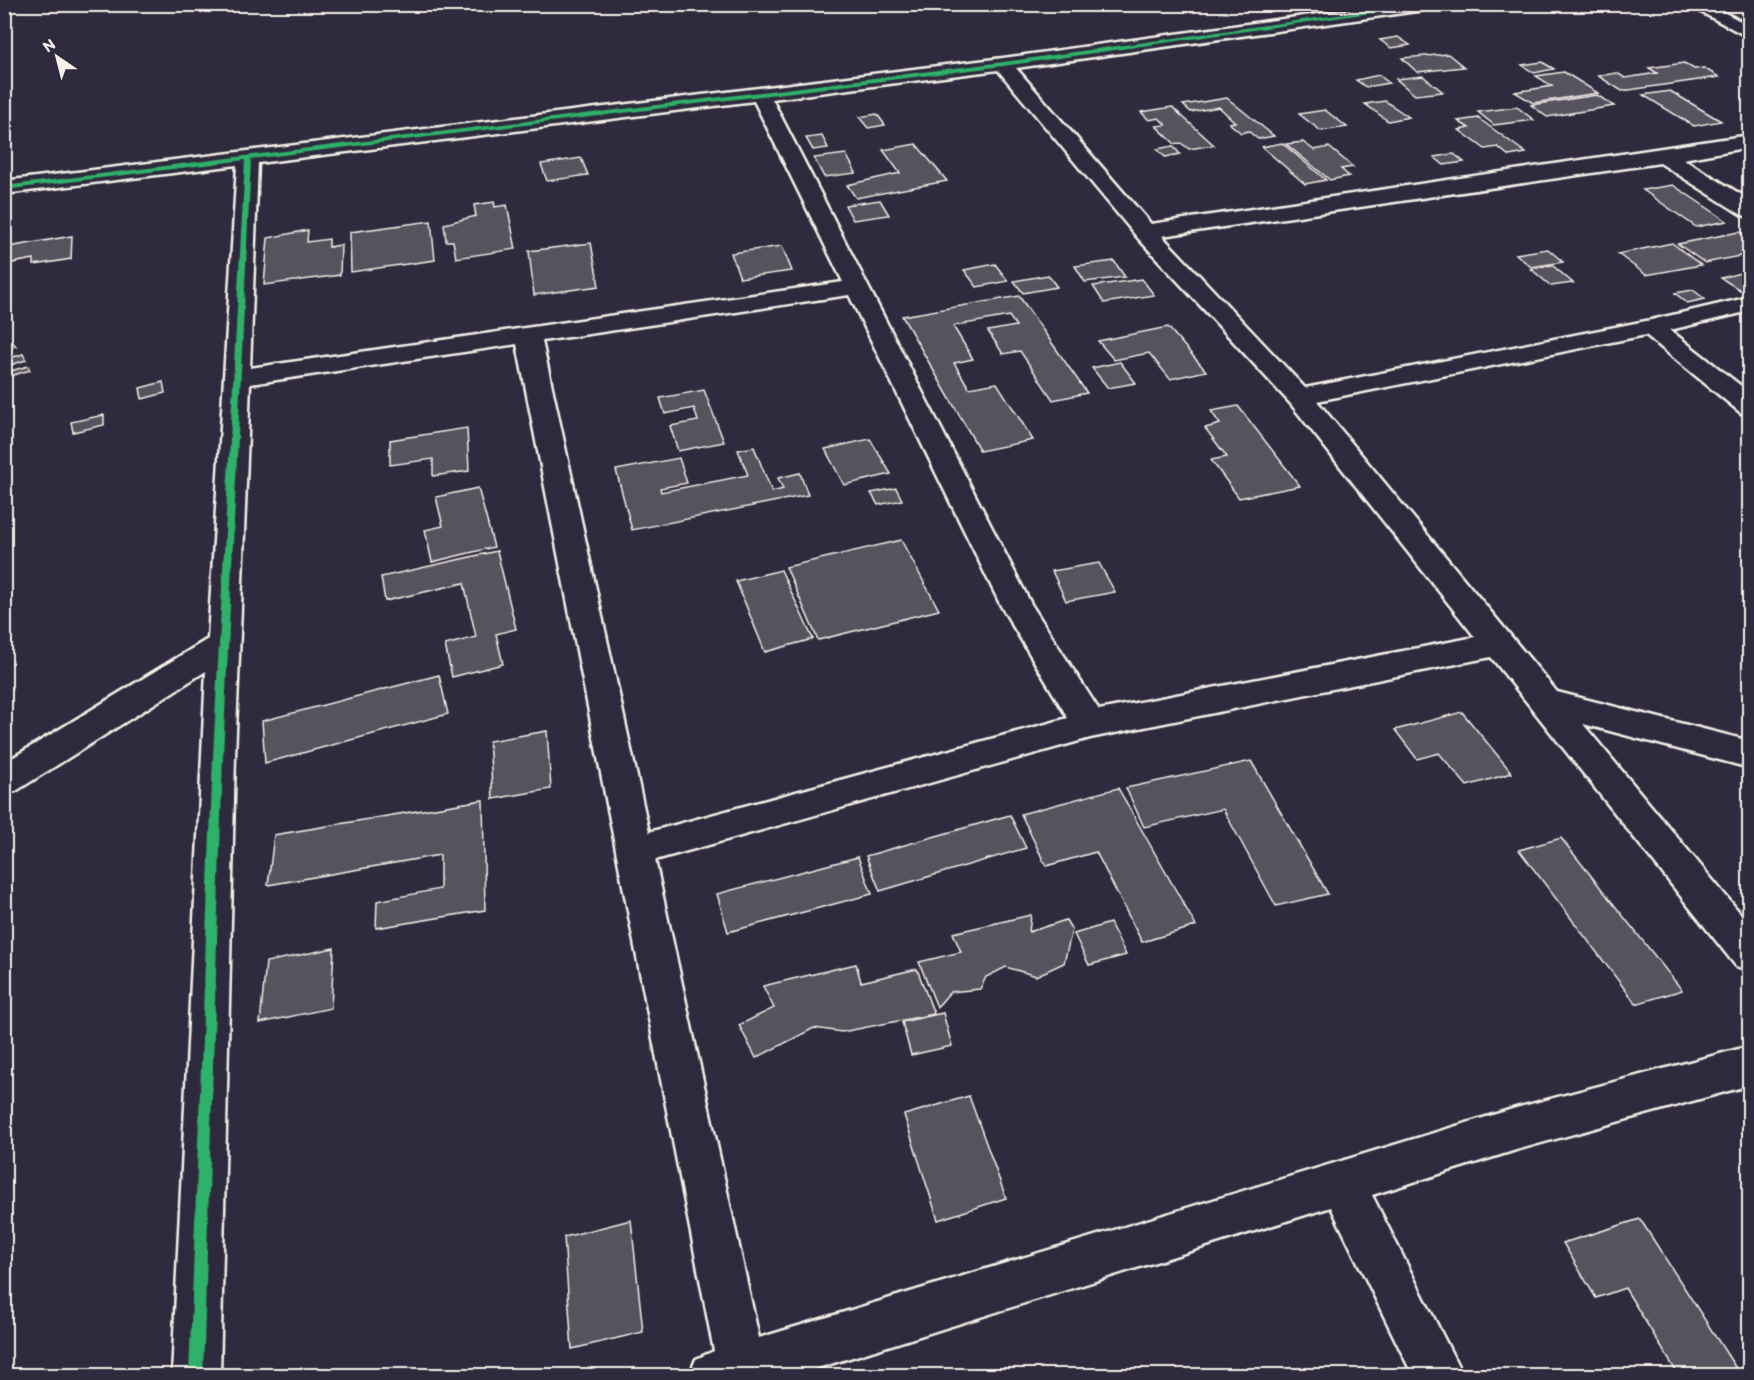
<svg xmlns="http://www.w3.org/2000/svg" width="1754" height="1380" font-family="Itim,sans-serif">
  <rect width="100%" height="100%" fill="#2f2a3d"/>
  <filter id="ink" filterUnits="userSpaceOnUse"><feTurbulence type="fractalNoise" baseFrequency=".0167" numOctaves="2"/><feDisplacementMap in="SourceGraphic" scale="12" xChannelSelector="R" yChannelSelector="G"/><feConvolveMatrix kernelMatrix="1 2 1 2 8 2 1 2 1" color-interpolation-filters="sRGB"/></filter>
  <g filter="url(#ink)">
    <g fill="#56525f" stroke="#f4f1e8" stroke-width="1.5">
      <polygon points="1398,37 1410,45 1391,48 1380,40"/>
      <polygon points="1448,54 1464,67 1417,72 1402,58"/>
      <polygon points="1542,62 1554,69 1534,73 1522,65"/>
      <polygon points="1684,63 1694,69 1704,68 1719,77 1622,91 1598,76 1617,73 1625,78 1657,73 1649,68"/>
      <polygon points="1564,72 1598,93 1533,103 1515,92 1552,86 1536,76"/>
      <polygon points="1379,75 1389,83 1366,87 1356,80"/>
      <polygon points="1423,76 1443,92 1415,95 1396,79"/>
      <polygon points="1670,91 1721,121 1694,126 1643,95"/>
      <polygon points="1597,95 1614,106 1547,117 1531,105"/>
      <polygon points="1227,98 1274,136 1258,139 1248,131 1241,133 1229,123 1235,122 1219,107 1191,112 1183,105"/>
      <polygon points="1385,101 1409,117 1388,121 1365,104"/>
      <polygon points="1172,107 1214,145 1189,149 1181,143 1175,144 1156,126 1166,125 1159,118 1149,120 1141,112"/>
      <polygon points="1517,107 1534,120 1494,125 1478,112"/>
      <polygon points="1325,110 1347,127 1321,131 1299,114"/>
      <polygon points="877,114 885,125 868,128 859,117"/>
      <polygon points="1478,118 1526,153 1509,156 1498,147 1485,149 1459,130 1469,128 1458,121"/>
      <polygon points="822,136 828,148 813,150 806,138"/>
      <polygon points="1303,142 1314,150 1329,147 1353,167 1341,169 1349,176 1330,180 1286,144"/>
      <polygon points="1282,143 1326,180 1305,184 1262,147"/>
      <polygon points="916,144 947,181 856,198 847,185 900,173 883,150"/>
      <polygon points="1173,146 1180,154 1165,157 1157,149"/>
      <polygon points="846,154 856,173 824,177 814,158"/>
      <polygon points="1454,154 1464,162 1444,165 1434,157"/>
      <polygon points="581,158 588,175 547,181 541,164"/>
      <polygon points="1673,185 1727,221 1696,227 1643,190"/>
      <polygon points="880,200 889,215 853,220 845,205"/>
      <polygon points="494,202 495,207 507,205 516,249 456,258 453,241 446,241 444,224 476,216 474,205"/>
      <polygon points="431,221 435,260 351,272 350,232"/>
      <polygon points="308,230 307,242 329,239 329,247 341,245 340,275 264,285 268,238"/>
      <polygon points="1739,232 1750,239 1750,254 1705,263 1678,244"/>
      <polygon points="72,236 71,259 34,265 34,259 7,264 9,247"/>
      <polygon points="591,243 599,286 534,295 529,251"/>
      <polygon points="1672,243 1701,265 1646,275 1618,254"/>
      <polygon points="782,246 792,271 740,278 731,253"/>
      <polygon points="1548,249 1563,262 1531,267 1516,254"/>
      <polygon points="1114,261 1125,277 1085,282 1075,266"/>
      <polygon points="995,264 1008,281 977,287 964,270"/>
      <polygon points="1552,265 1573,283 1551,286 1531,269"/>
      <polygon points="1740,273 1750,280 1750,288 1740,290 1721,278"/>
      <polygon points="1048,275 1057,287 1023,293 1014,281"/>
      <polygon points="1142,279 1154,295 1104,303 1093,286"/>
      <polygon points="1693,290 1705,299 1687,303 1675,293"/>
      <polygon points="1019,296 1087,393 1053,400 1020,351 1003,354 988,331 1016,326 1009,316 953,326 973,359 954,363 969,388 997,383 1033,440 980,451 902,316"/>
      <polygon points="1168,327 1206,371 1170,379 1149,353 1114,360 1098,341"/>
      <polygon points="4,334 5,334 16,346 4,350"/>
      <polygon points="23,354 26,360 4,367 4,360"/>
      <polygon points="1120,362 1136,383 1108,388 1092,368"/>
      <polygon points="28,366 30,370 4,378 4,373"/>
      <polygon points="163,382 165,393 142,399 140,388"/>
      <polygon points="704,390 724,442 678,451 670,426 698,421 694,408 665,414 660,398"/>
      <polygon points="1238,406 1300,486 1239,498 1211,460 1227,457 1205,428 1220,424 1211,411"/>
      <polygon points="104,415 104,425 73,432 71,422"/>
      <polygon points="467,428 469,471 433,476 433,459 390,465 390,440"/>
      <polygon points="870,439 891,474 844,485 825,449"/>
      <polygon points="754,447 772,492 783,489 778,478 800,473 808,495 632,530 616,470 679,458 687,483 660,488 661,492 748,475 738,450"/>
      <polygon points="478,488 494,547 432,562 425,530 443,526 436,497"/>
      <polygon points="896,488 902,500 878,505 871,493"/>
      <polygon points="901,540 939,610 818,640 786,567"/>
      <polygon points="497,551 516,629 496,634 503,664 452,677 445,645 476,637 464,583 385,601 381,577"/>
      <polygon points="1099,563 1115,592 1066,601 1052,571"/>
      <polygon points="781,570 813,639 765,652 736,581"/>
      <polygon points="439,675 448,714 265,763 262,721"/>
      <polygon points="1462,712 1512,773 1467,786 1439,753 1417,759 1395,730"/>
      <polygon points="547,731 551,789 493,799 489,741"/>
      <polygon points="1251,761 1328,894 1276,906 1223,809 1144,827 1126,788"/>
      <polygon points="1118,788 1196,926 1142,942 1096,852 1046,866 1021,814"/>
      <polygon points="483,800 485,910 376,928 377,901 440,889 440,855 268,885 274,835"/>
      <polygon points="1010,815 1026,848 880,891 866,856"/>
      <polygon points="1561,838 1682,990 1636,1004 1519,850"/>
      <polygon points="858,857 872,894 728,932 717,894"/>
      <polygon points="1031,915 1029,932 1066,920 1072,930 1064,963 1036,976 1006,967 986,977 980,989 950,992 937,1007 919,962 961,952 953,933"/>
      <polygon points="1110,923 1126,955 1089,965 1074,934"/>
      <polygon points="334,948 331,1008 260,1023 266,962"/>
      <polygon points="856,964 861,982 917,969 934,1014 842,1032 814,1028 756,1058 739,1025 774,1008 763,986"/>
      <polygon points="943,1013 952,1046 911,1055 902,1022"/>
      <polygon points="969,1096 1006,1198 938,1220 904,1115"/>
      <polygon points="1640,1219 1741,1376 1679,1376 1625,1288 1596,1298 1563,1243"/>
      <polygon points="631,1220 643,1332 572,1349 564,1237"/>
    </g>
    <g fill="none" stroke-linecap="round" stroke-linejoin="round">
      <defs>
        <g id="minor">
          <path d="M1390,4H1439L1431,9L1016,68L1151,224L1750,135V147L1683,159L1750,200V217L1742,215L1660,163L1162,236L1305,388L1651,320L1750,297V311L1670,330L1750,393V415L1741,413L1646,335L1317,401L1557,692L1750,741V768L1583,724L1750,925V971L1736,966L1491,657L1090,738L655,860L759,1338L1516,1108L1750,1046V1085L1516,1150L1372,1195L1463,1376H1413L1331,1207L792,1376H689L696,1359L714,1351L517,344L250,384L235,756L220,1376H172L206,671L16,791L4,795V763L208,639L237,165L4,194V181L1003,58ZM998,70L1137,237L1290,403L1475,637L1099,710L1031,604L772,99ZM754,101L843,282L250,368L258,163ZM849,295L1001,606L1068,718L649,832L542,341Z"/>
          <polygon points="1686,4 1708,4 1750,26 1750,38"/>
        </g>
      </defs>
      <use href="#minor" stroke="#f4f1e8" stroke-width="5"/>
      <use href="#minor" fill="#2f2a3d" fill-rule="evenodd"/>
      <defs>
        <polygon id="cycleway" points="1417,4 1433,4 1003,66 251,159 223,756 203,1376 189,1376 213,756 245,160 4,190 4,186 1003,62"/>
      </defs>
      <use href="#cycleway" stroke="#2f2a3d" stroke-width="4"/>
      <use href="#cycleway" fill="#2db169" fill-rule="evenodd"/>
    </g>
  </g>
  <rect width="1754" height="1380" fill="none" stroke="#2f2a3d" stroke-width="24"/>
  <rect x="12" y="12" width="1730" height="1356" fill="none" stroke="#f4f1e8" stroke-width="2" filter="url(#ink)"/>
  <g transform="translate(57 57) rotate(325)" stroke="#2f2a3d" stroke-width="4.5" paint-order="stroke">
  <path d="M0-4.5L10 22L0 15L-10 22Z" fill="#f4f1e8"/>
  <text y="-9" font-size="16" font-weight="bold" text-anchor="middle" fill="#f4f1e8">N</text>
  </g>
</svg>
